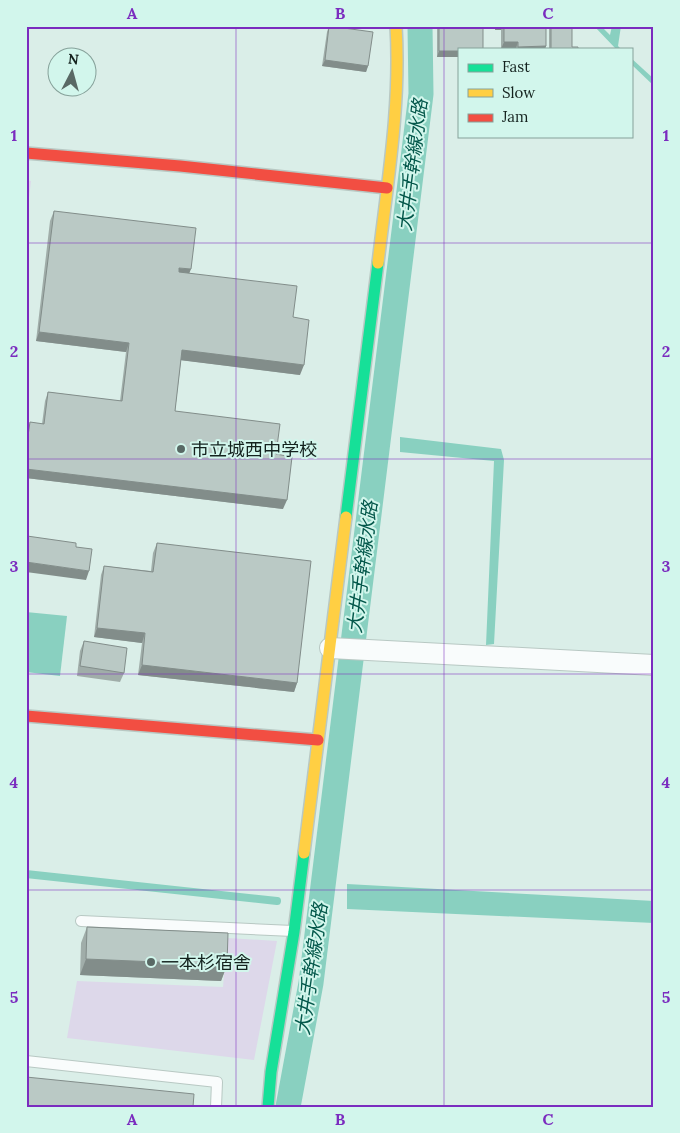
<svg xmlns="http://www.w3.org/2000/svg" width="680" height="1133" font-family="Lora,'Noto Sans JP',serif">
  <rect width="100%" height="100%" fill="#daeee8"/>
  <g fill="#ddd8ea">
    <polygon points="26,180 31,181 26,224"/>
    <polygon points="227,938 277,941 254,1060 67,1038 77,981 223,987"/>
  </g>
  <g fill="#89d0c0">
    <polygon points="594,26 601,26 610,35 612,26 621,26 618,46 621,49 616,49"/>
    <polygon points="631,58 654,79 654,86 631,64"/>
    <polygon points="400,437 501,449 504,460 494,644 486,645 494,461 400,452"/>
    <polygon points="26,612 67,616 60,676 26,672"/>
    <polygon points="347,884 654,901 654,923 347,909"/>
  </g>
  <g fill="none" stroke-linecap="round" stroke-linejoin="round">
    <polyline stroke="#89d0c0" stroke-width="8" points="26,874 277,901"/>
    <polyline stroke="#89d0c0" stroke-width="25" points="288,1107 311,983 421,94 420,26"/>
    <defs>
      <g id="lane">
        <polyline points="81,921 293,931"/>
        <polyline points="26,1061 217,1082 216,1107"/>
      </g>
      <polyline id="street" points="330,648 654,665"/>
      <g id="fast">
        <polyline points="346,517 378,263"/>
        <polyline points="268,1107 271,1072 294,932 304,853"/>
      </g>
      <g id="slow">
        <path d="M378,263C387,185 401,105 396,26"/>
        <polyline points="304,853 346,517"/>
      </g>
      <g id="jam">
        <polyline points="26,153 180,166 387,188"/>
        <polyline points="26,716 318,740"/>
      </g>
    </defs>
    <use href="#lane" stroke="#b8c8c3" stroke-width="12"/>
    <use href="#street" stroke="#b8c8c3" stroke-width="22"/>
    <use href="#fast" stroke="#b8c8c3" stroke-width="14"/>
    <use href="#slow" stroke="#b8c8c3" stroke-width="14"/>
    <use href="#jam" stroke="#b8c8c3" stroke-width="14"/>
    <use href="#lane" stroke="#f9fcfc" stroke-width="10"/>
    <use href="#street" stroke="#f9fcfc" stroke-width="20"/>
    <use href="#fast" stroke="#16e098" stroke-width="11"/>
    <use href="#slow" stroke="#ffcf43" stroke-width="11"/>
    <use href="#jam" stroke="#f24e42" stroke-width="11"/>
  </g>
  <g fill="#a0ada9">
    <polygon points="329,26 368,66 366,72 322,66 327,32"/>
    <polygon points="437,26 483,26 459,49 459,57 437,57"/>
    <polygon points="495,26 546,26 546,46 545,49 501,49 501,30 495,30"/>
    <polygon points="549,26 572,26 572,47 578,49 549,49"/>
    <polygon points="54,211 189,273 293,317 300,375 181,360 175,411 276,454 283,509 26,478 26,432 30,422 42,424 45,401 48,392 120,401 126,352 36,341 50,221"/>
    <polygon points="157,543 297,683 294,692 138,675 142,643 94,637 101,575 104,566 151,571 153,553"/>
    <polygon points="84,641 124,673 120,682 77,676 80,651"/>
    <polygon points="87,927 227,965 221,981 80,975 81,943"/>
  </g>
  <g fill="#828d8a">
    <polygon points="496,26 503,26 501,30 495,30"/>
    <polygon points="504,42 518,42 516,48 501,49"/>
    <polygon points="546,46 545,49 517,49 518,47"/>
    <polygon points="439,51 459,51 459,57 437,57"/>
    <polygon points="325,60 368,66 366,72 322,66"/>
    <polygon points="179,268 191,269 187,279 176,277"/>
    <polygon points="39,332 129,343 126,352 36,341"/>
    <polygon points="182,350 304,365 300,375 179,360"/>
    <polygon points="26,469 287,500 283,509 26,478"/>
    <polygon points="26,562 89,571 86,580 26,572"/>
    <polygon points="97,628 145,633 142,643 94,637"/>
    <polygon points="142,665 297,683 294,692 138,675"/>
    <polygon points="86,959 227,965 221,981 80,975"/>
  </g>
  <g fill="#bac9c5" stroke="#828d8a">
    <polygon points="329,26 373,32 368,66 325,60"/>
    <polygon points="439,26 483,26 483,49 459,49 459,51 439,51"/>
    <polygon points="504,26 546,26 546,46 518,47 518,42 504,42"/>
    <polygon points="551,26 572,26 572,47 578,47 578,49 551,49"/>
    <polygon points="54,211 196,228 191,269 179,268 179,272 297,286 293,317 309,320 304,365 182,350 175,411 280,424 276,454 292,457 287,500 26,469 26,450 30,422 44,424 48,392 122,401 129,343 39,332"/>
    <polygon points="27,536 76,543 76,547 92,549 89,571 26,562 26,539"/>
    <polygon points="157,543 311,561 297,683 142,665 145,633 97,628 104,566 153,572"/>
    <polygon points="84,641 127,648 124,673 80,666"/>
    <polygon points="87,927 228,933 227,965 86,959"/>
    <polygon points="26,1077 194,1094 193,1107 26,1107"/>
  </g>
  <path fill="none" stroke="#7b2cbf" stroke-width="1" stroke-opacity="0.55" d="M236,26V1107M444,26V1107M26,243H654M26,459H654M26,674H654M26,890H654"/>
  <g fill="#596965" stroke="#d2f6ec" stroke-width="2">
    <circle cx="181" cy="449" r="5"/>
    <circle cx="151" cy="962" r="5"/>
  </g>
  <g text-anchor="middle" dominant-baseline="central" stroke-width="4" stroke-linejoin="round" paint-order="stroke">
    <g font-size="18" fill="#14221e" stroke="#d2f6ec" text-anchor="start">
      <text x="191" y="449">市立城西中学校</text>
      <text x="161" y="962">一本杉宿舎</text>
    </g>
    <g font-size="19" font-style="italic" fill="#04584b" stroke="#d2f6ec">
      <text transform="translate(412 165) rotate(-83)">大井手幹線水路</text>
      <text transform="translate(362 567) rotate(-83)">大井手幹線水路</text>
      <text transform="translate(311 969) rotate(-82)">大井手幹線水路</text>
    </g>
  </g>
  <rect width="680" height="1133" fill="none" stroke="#d2f6ec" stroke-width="55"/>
  <rect x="458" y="48" width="175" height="90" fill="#d2f6ec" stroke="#86a19a"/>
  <rect x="468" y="64" width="25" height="8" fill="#16e098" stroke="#86a19a"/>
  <text x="502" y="72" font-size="15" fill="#14221e">Fast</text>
  <rect x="468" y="89" width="25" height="8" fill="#ffcf43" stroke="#86a19a"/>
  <text x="502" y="98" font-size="15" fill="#14221e">Slow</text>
  <rect x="468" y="114" width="25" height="8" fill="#f24e42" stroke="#86a19a"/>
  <text x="502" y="122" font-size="15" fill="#14221e">Jam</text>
  <g transform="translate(72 72) rotate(6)"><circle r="24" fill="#d2f6ec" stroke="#86a19a"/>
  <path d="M0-4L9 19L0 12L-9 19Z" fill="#596965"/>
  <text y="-8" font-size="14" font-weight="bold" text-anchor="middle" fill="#14221e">N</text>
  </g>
  <rect x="28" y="28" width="624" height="1078" fill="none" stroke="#7b2cbf" stroke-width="2"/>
  <g font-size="16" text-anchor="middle" font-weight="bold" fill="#7b2cbf">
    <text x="132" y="19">A</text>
    <text x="340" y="19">B</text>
    <text x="548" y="19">C</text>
    <text x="14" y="141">1</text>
    <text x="666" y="141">1</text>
    <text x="14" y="357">2</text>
    <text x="666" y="357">2</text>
    <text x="14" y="572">3</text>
    <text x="666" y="572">3</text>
    <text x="14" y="788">4</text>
    <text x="666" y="788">4</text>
    <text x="14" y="1003">5</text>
    <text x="666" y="1003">5</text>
    <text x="132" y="1125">A</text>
    <text x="340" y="1125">B</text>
    <text x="548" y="1125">C</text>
  </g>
</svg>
